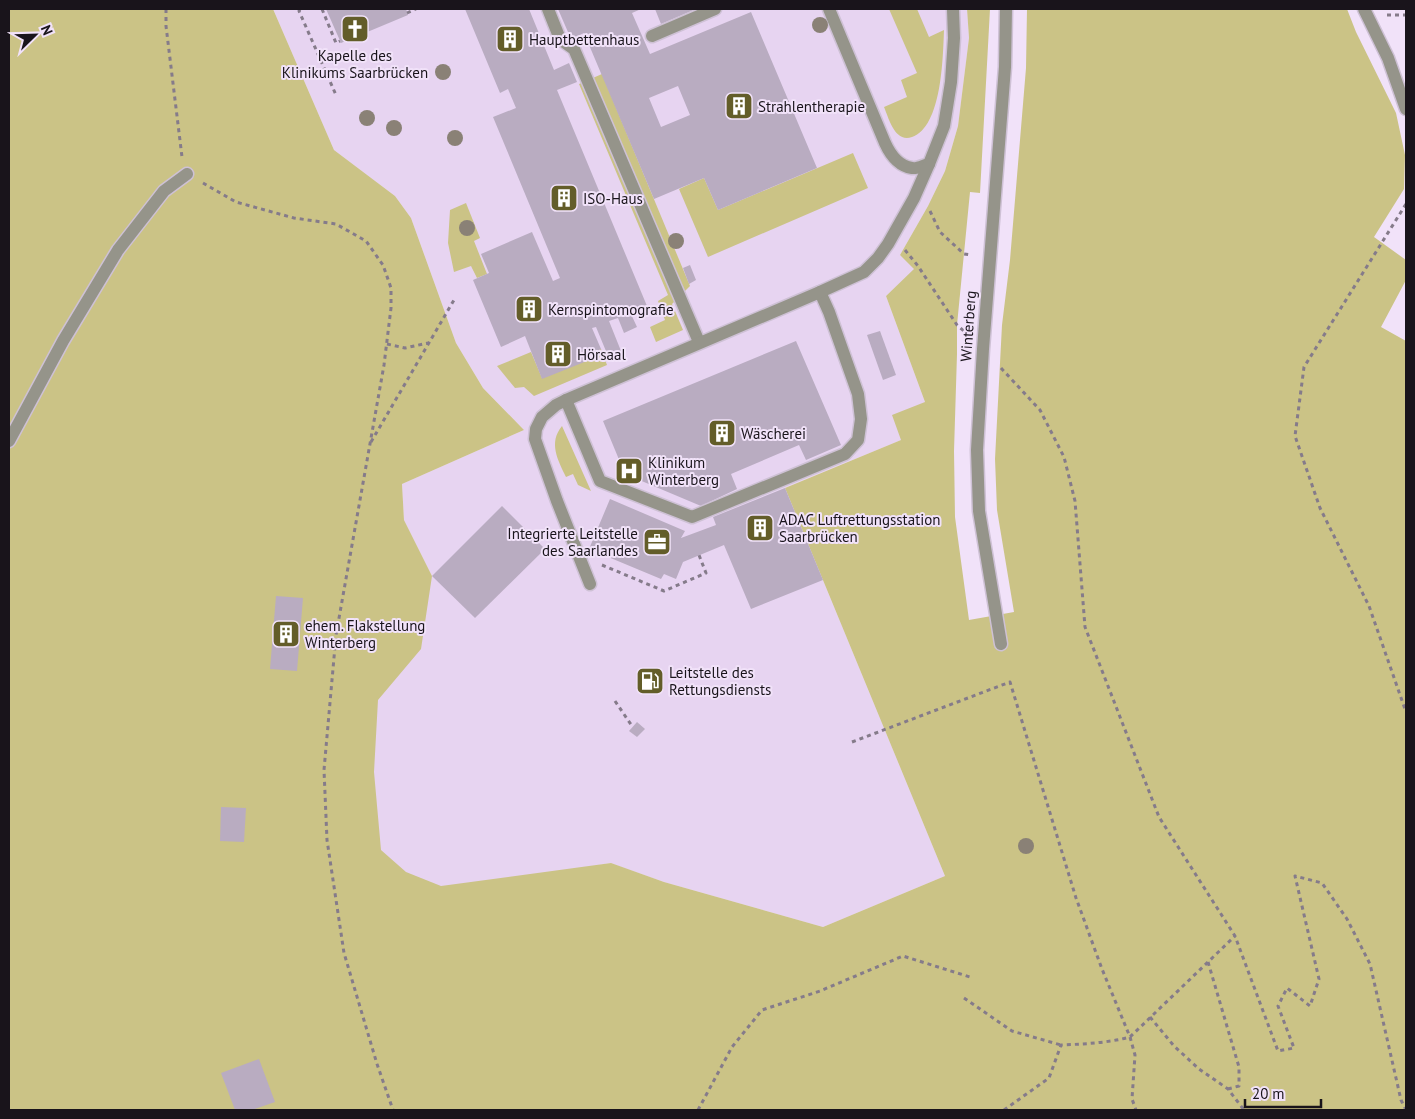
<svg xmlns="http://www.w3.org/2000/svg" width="1415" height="1119" font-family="'PT Sans',sans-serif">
  <rect width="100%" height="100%" fill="#f1e2f9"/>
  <polygon fill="#e7d4f1" points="273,9 967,9 969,38 958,126 945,171 928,206 900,255 915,269 886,296 925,402 901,440 785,488 945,876 823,927 664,882 610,863 354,907 343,771 432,576 404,520 402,484 524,430 483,388 456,343 411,218 395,196 334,150"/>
  <g fill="#cbc386">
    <polygon points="9,9 273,9 334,150 395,196 411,218 456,343 483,388 524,430 402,484 404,520 432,576 421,649 378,700 374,772 381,850 406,872 441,886 611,863 664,882 823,927 945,876 785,488 901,440 892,415 925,402 886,296 914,269 900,255 928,206 945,171 958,126 969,38 967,9 990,9 980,193 970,192 957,325 957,354 954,451 955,517 969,620 1014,612 997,510 995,459 1002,325 1010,260 1026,68 1027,9 1347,9 1356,32 1396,113 1405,155 1404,189 1374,237 1406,260 1406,280 1381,327 1406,341 1406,1110 9,1110"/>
    <path d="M889,9H917L929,37L944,30C943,57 942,127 912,137C895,143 889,119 884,107L907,97L901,80L917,73Z"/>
    <polygon points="602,74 690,286 672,304 683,330 656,342 650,327 665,320 658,301 668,295 579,84"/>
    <polygon points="853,153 868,188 708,257 679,189 704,178 718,210"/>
    <polygon points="466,203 480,238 474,241 487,274 477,278 471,266 454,272 448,243 450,210"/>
    <polygon points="601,349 607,365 534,396 524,387 515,388 497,366 531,352 542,378 585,356"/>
    <path d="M562,426L591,491L578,485L573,474L566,477C558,460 548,443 562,426Z"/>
  </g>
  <g fill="#b9acc1" fill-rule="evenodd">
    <polygon points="326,9 406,9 408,15 341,43"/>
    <polygon points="465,9 529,9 554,70 569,63 577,82 557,90 647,306 630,312 637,327 624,333 618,318 609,321 621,351 608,356 596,327 592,328 601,349 585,356 587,361 542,379 525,336 501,347 473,280 489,273 481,254 532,232 553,281 560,278 493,117 516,108 508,89 500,93"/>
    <path d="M558,9H641L632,13L650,54L751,12L817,168L718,210L704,178L654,199L584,33L571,39ZM678,86L690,115L661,127L649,98Z"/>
    <polygon points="655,9 696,9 661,24"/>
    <polygon points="690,265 696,280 689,284 683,268"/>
    <polygon points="880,331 896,375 883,380 867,335"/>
    <polygon points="796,341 841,445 806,460 799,445 731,474 737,489 701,506 625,474 603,421"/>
    <polygon points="785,488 823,580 751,609 724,545 683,562 676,579 664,574 661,579 589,549 610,499 685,531 681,538 716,525 713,517"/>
    <polygon points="502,506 545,549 475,618 432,576"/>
    <polygon points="276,596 303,598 297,671 270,669"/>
    <polygon points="637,722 645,729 637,737 629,731"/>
    <polygon points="221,807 246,808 244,842 220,841"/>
    <polygon points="259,1059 275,1102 252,1110 235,1110 221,1073"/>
  </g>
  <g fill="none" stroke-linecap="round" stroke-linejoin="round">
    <defs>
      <g id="minor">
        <polyline points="548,9 560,39 574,49 699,342"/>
        <path d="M829,9L885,143C890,154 898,166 912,168C917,169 924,165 929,164L944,126L951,82L954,38L953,9"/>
        <polyline points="1364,9 1388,58 1406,109"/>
        <polyline points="652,36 715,9"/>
        <polyline points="566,400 600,481 692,517 845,454 858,440 861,419 858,394 829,312 820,292"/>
        <polyline points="9,441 63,341 118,250 164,191 187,174"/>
        <polyline points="590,584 557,501 535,439 536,429 542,417 556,405 566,400 820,292 864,272 878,258 888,244 914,198 929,164"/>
        <polyline points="1001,644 979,511 977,450 983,349 1005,67 1006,9"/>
      </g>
    </defs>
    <use href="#minor" stroke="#cec1d5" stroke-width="15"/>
    <g stroke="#857b8a" stroke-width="3" stroke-dasharray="4 4" stroke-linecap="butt">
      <polyline points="166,9 166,26 182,157"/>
      <polyline points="300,9 299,11 336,95"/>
      <polyline points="322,9 336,43 340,41"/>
      <polyline points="407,13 416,9"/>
      <polyline points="1387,15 1406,15"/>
      <polyline points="203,183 236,202 294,218 336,224 366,241 383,265 391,288 391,308 384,365 336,635 324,770 327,840 344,953 377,1064 393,1110"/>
      <polyline points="1406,204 1304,367 1295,436 1320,508 1369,606 1406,712"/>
      <polyline points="930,211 940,232 964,254 971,255"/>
      <polyline points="905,250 918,266 957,325 965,332"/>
      <polyline points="387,344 405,348 428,343"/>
      <polyline points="1001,368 1040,410 1064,457 1075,501 1085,627 1159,817 1235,936 1278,1051 1294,1048 1278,1006 1287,988 1310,1006 1319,979 1295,876 1322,883 1347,919 1370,964 1401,1100 1406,1110"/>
      <polyline points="371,442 454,300"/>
      <polyline points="602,565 664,591 706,573 699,555"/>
      <polyline points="615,701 632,726"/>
      <polyline points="852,742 1010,682 1076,898 1102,969 1130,1037 1135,1055 1132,1099 1136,1110"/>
      <polyline points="1208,962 1239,1067 1239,1086 1228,1089"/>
      <polyline points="964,998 1012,1031 1061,1045"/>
      <polyline points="1150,1017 1174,1046 1199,1069 1228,1089 1244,1110"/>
      <polyline points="698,1110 732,1047 762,1010 820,991 903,956 970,977"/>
      <path d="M1004,1110L1049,1078L1061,1045C1085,1044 1107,1043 1130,1037L1235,936"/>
    </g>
    <use href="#minor" stroke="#95948a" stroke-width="12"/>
  </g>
  <g fill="#8a8176">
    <circle cx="820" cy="25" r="8"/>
    <circle cx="443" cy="72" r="8"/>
    <circle cx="367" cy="118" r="8"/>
    <circle cx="394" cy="128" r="8"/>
    <circle cx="455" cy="138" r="8"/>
    <circle cx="467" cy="228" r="8"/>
    <circle cx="676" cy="241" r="8"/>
    <circle cx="1026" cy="846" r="8"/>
  </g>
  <defs>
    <symbol id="church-square" viewBox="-11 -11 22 22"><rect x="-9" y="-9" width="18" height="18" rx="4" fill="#635d29" stroke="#f1e2f9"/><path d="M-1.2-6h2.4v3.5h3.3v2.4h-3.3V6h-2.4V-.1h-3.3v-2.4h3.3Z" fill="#fff"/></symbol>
    <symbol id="building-square" viewBox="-11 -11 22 22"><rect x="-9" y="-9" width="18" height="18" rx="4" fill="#635d29" stroke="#f1e2f9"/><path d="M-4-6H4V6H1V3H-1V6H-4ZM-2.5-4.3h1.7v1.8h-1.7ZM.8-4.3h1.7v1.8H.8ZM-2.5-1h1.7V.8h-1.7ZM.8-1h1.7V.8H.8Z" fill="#fff"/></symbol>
    <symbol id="hospital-square" viewBox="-11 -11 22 22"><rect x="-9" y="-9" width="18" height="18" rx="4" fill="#635d29" stroke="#f1e2f9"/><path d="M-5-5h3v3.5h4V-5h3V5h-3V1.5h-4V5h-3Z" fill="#fff"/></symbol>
    <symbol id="office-square" viewBox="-11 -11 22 22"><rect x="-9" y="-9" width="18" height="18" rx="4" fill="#635d29" stroke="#f1e2f9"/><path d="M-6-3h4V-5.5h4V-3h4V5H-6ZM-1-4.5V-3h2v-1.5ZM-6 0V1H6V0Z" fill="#fff"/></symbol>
    <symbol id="fuel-square" viewBox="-11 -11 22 22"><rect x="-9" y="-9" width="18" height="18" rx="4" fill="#635d29" stroke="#f1e2f9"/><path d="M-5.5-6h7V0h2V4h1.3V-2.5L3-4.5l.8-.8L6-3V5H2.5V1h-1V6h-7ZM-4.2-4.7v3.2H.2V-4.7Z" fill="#fff"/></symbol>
  </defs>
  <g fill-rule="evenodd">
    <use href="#church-square" x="339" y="13" width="32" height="32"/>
    <use href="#building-square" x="494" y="23" width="32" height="32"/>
    <use href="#building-square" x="723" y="90" width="32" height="32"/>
    <use href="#building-square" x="548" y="182" width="32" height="32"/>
    <use href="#building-square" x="513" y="293" width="32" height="32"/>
    <use href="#building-square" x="542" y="338" width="32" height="32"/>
    <use href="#building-square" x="706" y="417" width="32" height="32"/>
    <use href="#hospital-square" x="613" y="455" width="32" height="32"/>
    <use href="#building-square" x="744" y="512" width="32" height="32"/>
    <use href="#office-square" x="641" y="526" width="32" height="32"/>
    <use href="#building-square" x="270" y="618" width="32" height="32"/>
    <use href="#fuel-square" x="634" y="665" width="32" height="32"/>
  </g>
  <g text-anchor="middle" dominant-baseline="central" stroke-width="4" stroke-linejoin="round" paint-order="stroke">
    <g font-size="15" fill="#19141b" stroke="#f1e2f9" text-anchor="start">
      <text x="529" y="39">Hauptbettenhaus</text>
      <text x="355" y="55" text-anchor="middle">Kapelle des<tspan x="355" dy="17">Klinikums Saarbrücken</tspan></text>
      <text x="758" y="106">Strahlentherapie</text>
      <text x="583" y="198">ISO-Haus</text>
      <text x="548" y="309">Kernspintomografie</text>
      <text x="577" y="354">Hörsaal</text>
      <text x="741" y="433">Wäscherei</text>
      <text x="648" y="462">Klinikum<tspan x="648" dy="17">Winterberg</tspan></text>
      <text x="779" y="519">ADAC Luftrettungsstation<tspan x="779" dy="17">Saarbrücken</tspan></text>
      <text x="638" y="533" text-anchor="end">Integrierte Leitstelle<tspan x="638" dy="17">des Saarlandes</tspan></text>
      <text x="305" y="625">ehem. Flakstellung<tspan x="305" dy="17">Winterberg</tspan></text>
      <text x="669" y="672">Leitstelle des<tspan x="669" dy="17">Rettungsdiensts</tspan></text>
    </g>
    <g font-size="15" fill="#19141b" stroke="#f1e2f9">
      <text transform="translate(968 326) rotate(-86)">Winterberg</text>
    </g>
  </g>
  <rect width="1415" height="1119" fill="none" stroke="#19141b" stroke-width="20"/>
  <g transform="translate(35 35) rotate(67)" stroke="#f1e2f9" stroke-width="4" paint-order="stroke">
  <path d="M0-4L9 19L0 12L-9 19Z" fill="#19141b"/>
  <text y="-8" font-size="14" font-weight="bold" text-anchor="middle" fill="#19141b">N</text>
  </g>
  <path d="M1245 1099v8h76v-8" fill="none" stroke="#19141b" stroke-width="2.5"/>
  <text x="1252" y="1099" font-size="15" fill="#19141b" stroke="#f1e2f9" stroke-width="4" paint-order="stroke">20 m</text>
</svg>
